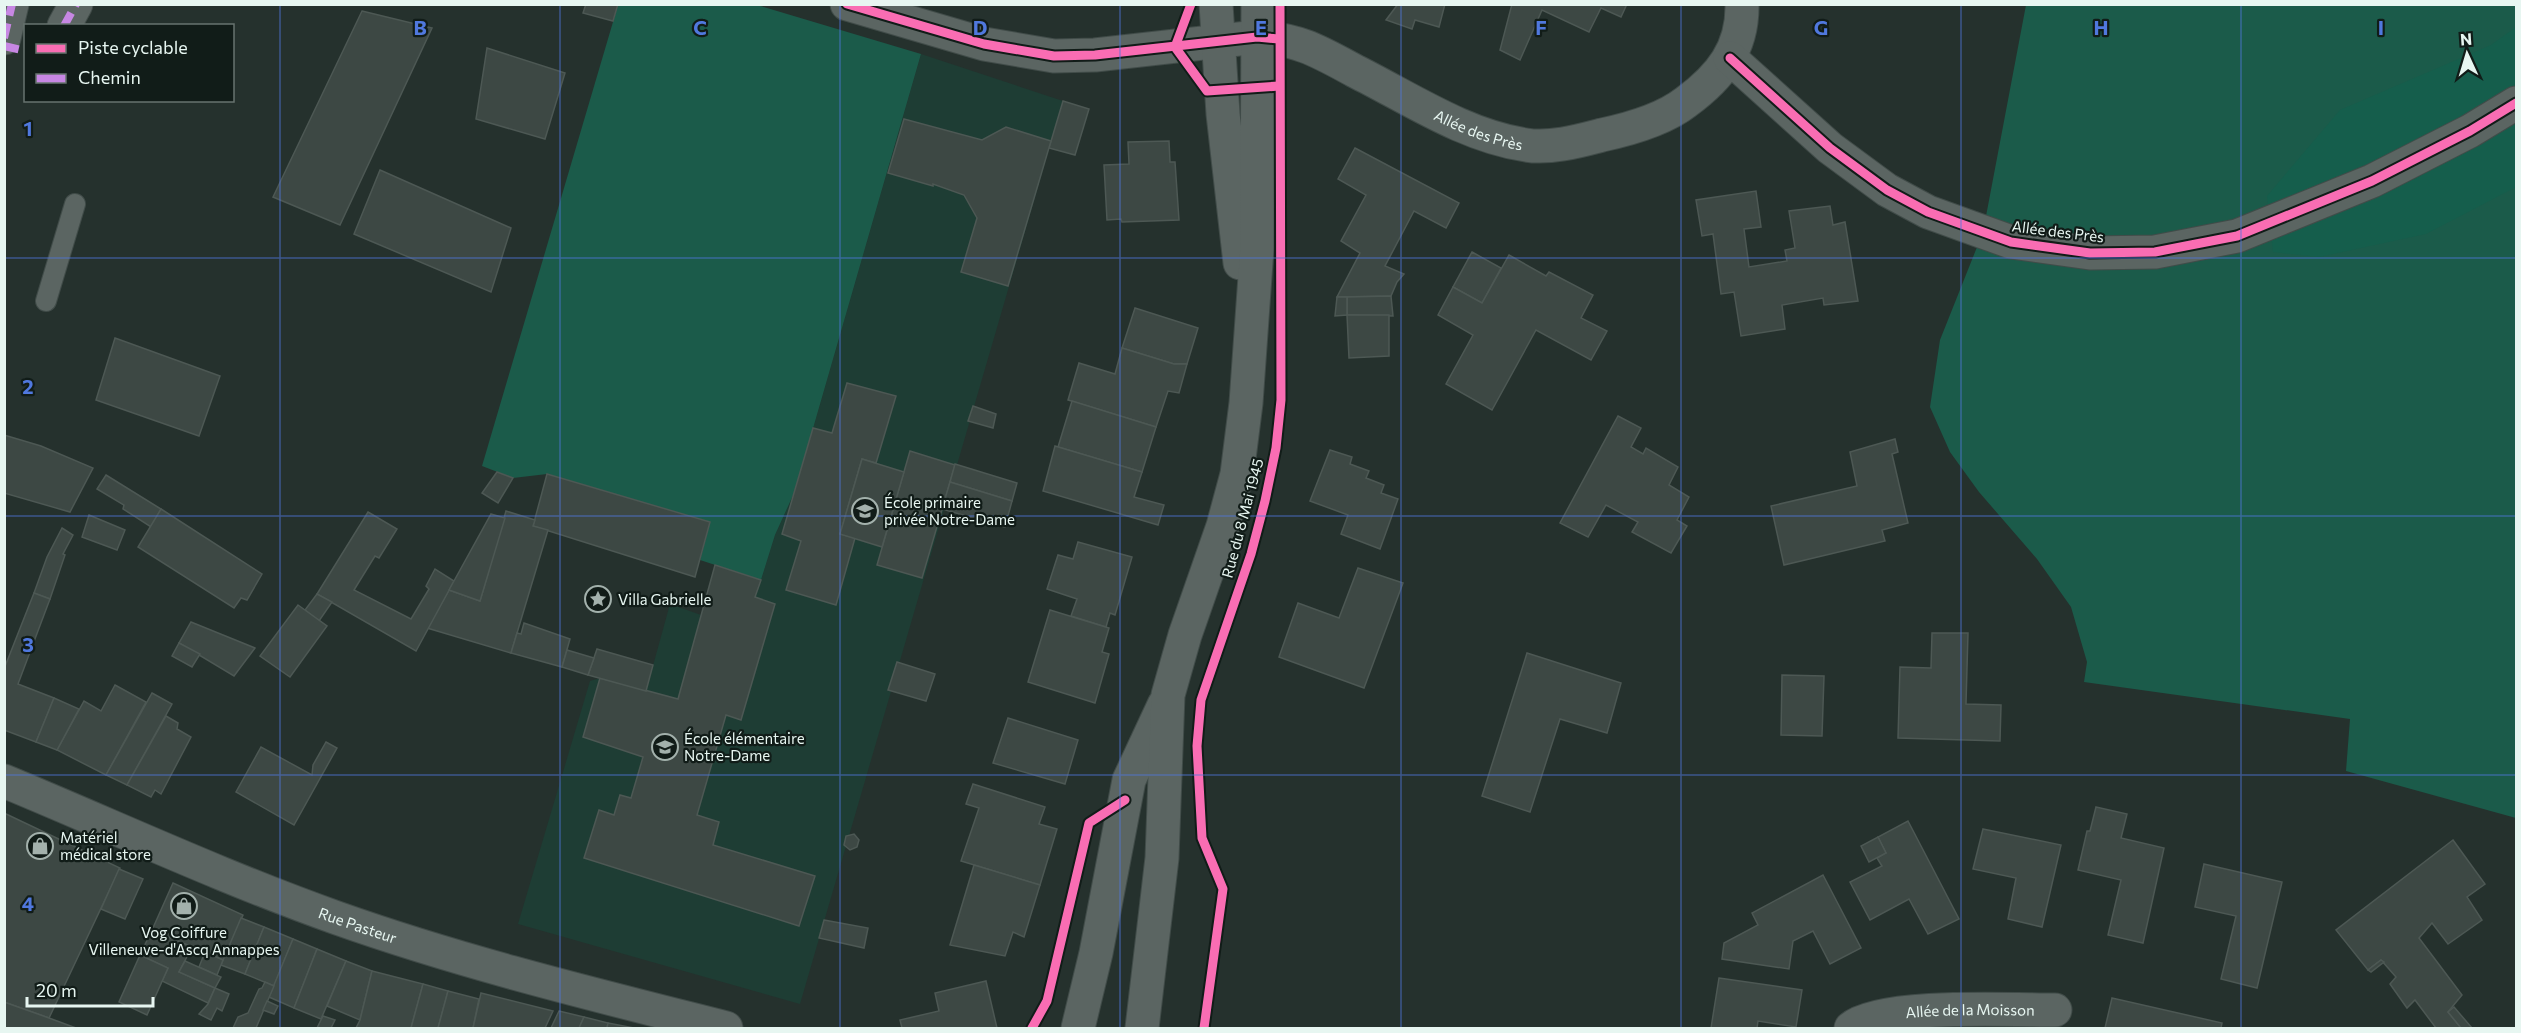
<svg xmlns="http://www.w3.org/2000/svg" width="2521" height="1033" font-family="Commissioner,sans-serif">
  <rect width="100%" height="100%" fill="#25312d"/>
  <polygon fill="#1e3d34" points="921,54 1063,101 800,1004 518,924 590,681 600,678 646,691 670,604 701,615 715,565 761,580 775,535 795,491"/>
  <g fill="#1b5b4a">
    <polygon points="618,5 757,5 921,54 795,491 775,535 761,580 700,560 710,522 547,474 513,478 482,466"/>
    <polygon points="2026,5 2516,5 2516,818 2346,771 2350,719 2084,682 2087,662 2071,607 2037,559 1979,492 1950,452 1930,407 1940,340 1983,232"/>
  </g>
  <polygon fill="#155e4c" points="2516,27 2516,187 2426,234 2319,257 2273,252 2267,196 2340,110 2491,45"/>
  <g fill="#3d4844" stroke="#4d5854" stroke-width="1.5">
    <polygon points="586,4 618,4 613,21 583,13"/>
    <polygon points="1398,4 1445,4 1439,27 1415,20 1412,29 1386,20"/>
    <polygon points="1512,4 1627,4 1621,17 1601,8 1589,32 1542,10 1520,60 1500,50"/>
    <polygon points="362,11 432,28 340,225 273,197"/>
    <polygon points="487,48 565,73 545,139 476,119"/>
    <polygon points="1063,101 1089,109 1075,155 1049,148"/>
    <polygon points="904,119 982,140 1006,127 1051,141 1008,286 961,272 977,218 964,195 933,184 933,186 888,173"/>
    <polygon points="1169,141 1170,162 1175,162 1179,220 1122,222 1121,219 1107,220 1104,165 1129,164 1128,142"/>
    <polygon points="1355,148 1459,203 1446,228 1414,211 1385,266 1404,274 1397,282 1391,296 1337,297 1360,253 1341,241 1366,195 1338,179"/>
    <polygon points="380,170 511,228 491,292 354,234"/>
    <polygon points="1756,191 1761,227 1744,229 1749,267 1787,261 1785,250 1795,248 1789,211 1830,206 1833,225 1845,222 1858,301 1824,305 1823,298 1782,305 1785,329 1741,336 1734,292 1721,294 1713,234 1702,236 1696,200"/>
    <polygon points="1472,252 1501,268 1482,303 1453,287"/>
    <polygon points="1509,255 1546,276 1549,272 1593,295 1581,318 1607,331 1591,360 1536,330 1492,410 1446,384 1473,335 1438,315 1453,287 1482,303"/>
    <polygon points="1391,296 1393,316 1347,315 1347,297"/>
    <polygon points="1337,297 1347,297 1347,315 1335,316"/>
    <polygon points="1135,308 1198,328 1187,364 1174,364 1122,348"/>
    <polygon points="1347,315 1389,315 1389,356 1349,358"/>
    <polygon points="115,338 220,376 199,436 96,400"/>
    <polygon points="1122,348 1174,364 1187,364 1179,393 1168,391 1156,427 1068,400 1079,363 1115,374"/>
    <polygon points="847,383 896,396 876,463 862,459 840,534 855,538 836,605 786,590 801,541 782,534 813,428 832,433"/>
    <polygon points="1072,401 1156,427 1142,472 1058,447"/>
    <polygon points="973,406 996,414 993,428 968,421"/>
    <polygon points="1618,416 1641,428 1631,447 1643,454 1646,448 1678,467 1669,485 1689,497 1677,520 1687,526 1671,553 1632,532 1638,522 1606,505 1588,537 1560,523"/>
    <polygon points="4,435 41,446 93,468 70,512 4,493"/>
    <polygon points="1895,439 1898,452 1892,454 1908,523 1882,530 1885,541 1784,565 1771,506 1857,486 1850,452"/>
    <polygon points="1055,446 1142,472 1134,497 1164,505 1158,525 1043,491"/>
    <polygon points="1330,450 1352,457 1350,464 1369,471 1366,478 1384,485 1381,493 1398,499 1380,549 1341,534 1348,515 1310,501"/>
    <polygon points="910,451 955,465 922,578 877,565"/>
    <polygon points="862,459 904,472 882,547 840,534"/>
    <polygon points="955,464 1017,483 1012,501 950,482"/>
    <polygon points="497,472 513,478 498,503 482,493"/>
    <polygon points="547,474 710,522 695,577 533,526"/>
    <polygon points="106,475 161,509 151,527 123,509 124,505 97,489"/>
    <polygon points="950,482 1012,501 1005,527 942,509"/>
    <polygon points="161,509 262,574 247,600 241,598 234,608 138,547"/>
    <polygon points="506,511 535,520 533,526 548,530 511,653 427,628 449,590 480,601"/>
    <polygon points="368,512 397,529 379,558 375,556 354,590 411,619 429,589 426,586 435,569 454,581 416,651 317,594"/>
    <polygon points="491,514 505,518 480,601 449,590"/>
    <polygon points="89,515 125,530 117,550 82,537"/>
    <polygon points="62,528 73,535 63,554 65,555 50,599 34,593 47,557"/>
    <polygon points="1078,542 1132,557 1115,615 1110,613 1106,627 1071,616 1077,599 1047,589 1058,555 1073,559"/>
    <polygon points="715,565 761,580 755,597 775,604 741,720 726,715 697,815 719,822 713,845 815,876 799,926 584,858 599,810 614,815 620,795 631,798 643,757 583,737 600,678 678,699"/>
    <polygon points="1358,568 1403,583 1364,688 1279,657 1298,603 1339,618"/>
    <polygon points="34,593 50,599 18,684 54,698 36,742 4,730 4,669"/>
    <polygon points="317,594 332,602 319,621 305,610"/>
    <polygon points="298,605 327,626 290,677 260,656"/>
    <polygon points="1050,610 1109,628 1102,652 1109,654 1095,703 1028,682"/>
    <polygon points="191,622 255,648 234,676 179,643"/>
    <polygon points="524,623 570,639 562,667 511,653 517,633 521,634"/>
    <polygon points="1932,633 1968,633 1966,704 2001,705 2000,741 1898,738 1900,667 1931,668"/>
    <polygon points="179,643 200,654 192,667 172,656"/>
    <polygon points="597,649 653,665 646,691 588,675"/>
    <polygon points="567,650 594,658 588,675 562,667"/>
    <polygon points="1527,653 1621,683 1607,733 1560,719 1530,812 1482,796"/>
    <polygon points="897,662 935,674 926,701 888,690"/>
    <polygon points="1782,675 1824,676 1822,736 1781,735"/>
    <polygon points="115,685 146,702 106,775 57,750 84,701 101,711"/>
    <polygon points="152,693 172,704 127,785 106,775"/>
    <polygon points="54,698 79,709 57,750 36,742"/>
    <polygon points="166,716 178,723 177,729 191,737 161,794 155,790 151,797 127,785"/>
    <polygon points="1008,718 1078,740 1065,784 993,763"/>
    <polygon points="326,742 337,748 294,825 236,792 261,747 312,775 313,765"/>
    <polygon points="973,784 1045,807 1039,824 1057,829 1040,885 961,861 979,808 966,804"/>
    <polygon points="2096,807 2127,814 2121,838 2164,848 2143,943 2108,935 2121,880 2078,870 2087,831 2090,831"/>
    <polygon points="4,813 120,868 49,1018 4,1002"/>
    <polygon points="1908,821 1959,919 1928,934 1909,899 1870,920 1850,882 1882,866 1877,858 1886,853 1878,837"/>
    <polygon points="1983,829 2061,845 2042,927 2008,919 2016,878 1973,869"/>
    <polygon points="854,834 859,840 857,847 850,850 844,845 846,836"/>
    <polygon points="1878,837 1886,853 1869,862 1861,846"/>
    <polygon points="2453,840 2485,884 2467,897 2482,920 2448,944 2432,923 2419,938 2462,995 2448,1012 2461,1028 2436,1028 2415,1000 2407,1008 2390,984 2396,977 2381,960 2368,970 2336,930"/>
    <polygon points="2204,864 2282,882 2257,988 2221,979 2236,916 2195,907"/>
    <polygon points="974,865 1040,885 1024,937 1013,932 1005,956 950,945"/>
    <polygon points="119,869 143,879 125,919 101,909"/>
    <polygon points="1823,875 1861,948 1830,964 1813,931 1793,941 1789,969 1722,959 1724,943 1758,925 1752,913"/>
    <polygon points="173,883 243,915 223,960 152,930"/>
    <polygon points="241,918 264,927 245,974 221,965"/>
    <polygon points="824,920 868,928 864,948 819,938"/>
    <polygon points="264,927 293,939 274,986 245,974"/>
    <polygon points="152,930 192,947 179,972 215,988 208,1003 162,981 168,968 140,955"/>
    <polygon points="293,939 317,949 294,1008 269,997"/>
    <polygon points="317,949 346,961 321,1019 294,1008"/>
    <polygon points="205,952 223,960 217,975 199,967"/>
    <polygon points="140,955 168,968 147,1015 119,1002"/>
    <polygon points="2381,960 2384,962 2371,972 2368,970"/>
    <polygon points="185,961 221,977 215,988 179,972"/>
    <polygon points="346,961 372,971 360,1020 327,1006"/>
    <polygon points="372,971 423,984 411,1028 356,1028 360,1020"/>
    <polygon points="1719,978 1802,990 1796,1027 1758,1021 1757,1028 1711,1028"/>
    <polygon points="986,981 997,1028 902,1028 900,1020 939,1011 935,993"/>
    <polygon points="265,982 274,986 256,1028 233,1028 238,1017 248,1013 259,989 262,988"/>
    <polygon points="423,984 448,991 438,1028 411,1028"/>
    <polygon points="215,988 229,994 222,1011 217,1008 211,1020 199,1014 208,1004"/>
    <polygon points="448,991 479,999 473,1028 438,1028"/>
    <polygon points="481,993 553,1011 545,1028 473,1028"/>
    <polygon points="2112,998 2222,1023 2221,1028 2105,1028"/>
    <polygon points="267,1001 278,1006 274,1014 263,1010"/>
    <polygon points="4,1002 49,1018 76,1028 4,1028"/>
    <polygon points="2454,1007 2472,1028 2461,1028 2448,1012"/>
    <polygon points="559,1011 584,1017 579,1028 551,1028"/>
    <polygon points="323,1016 335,1020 331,1028 317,1028"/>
    <polygon points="584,1017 608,1023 607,1028 579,1028"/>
    <polygon points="608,1023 634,1028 607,1028"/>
  </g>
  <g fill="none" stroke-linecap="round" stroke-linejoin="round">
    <defs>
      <polyline id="lane" points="46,301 75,204"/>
      <g id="street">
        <path id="s1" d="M847,4L984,44L1054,56L1095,55L1257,37C1299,39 1320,52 1355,71C1409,98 1465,136 1526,145C1550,149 1579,141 1602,135C1630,129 1663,120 1686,102C1720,77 1743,49 1742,4"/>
        <polyline points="64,26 76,4"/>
        <polyline points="4,38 12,4"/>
        <polyline points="1730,58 1830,148 1887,190 1928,212 2011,242 2090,253 2155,252 2237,236 2372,181 2470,131 2516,103"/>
        <path id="s2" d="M1851,1028C1880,1003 2012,1010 2055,1010"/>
      </g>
      <g id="secondary">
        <polyline points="1216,4 1223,114 1240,263"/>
        <path id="s3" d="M4,781C115,827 224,878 337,918C464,963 596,995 726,1028"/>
        <polyline points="1078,1028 1096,953 1129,780 1164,705"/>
        <polyline points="1142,1028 1162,858 1168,695 1185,635 1223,526 1237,474 1246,403 1257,248 1258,4"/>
      </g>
    </defs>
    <use href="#lane" stroke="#414c49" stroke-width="22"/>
    <use href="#street" stroke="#414c49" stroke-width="35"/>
    <use href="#secondary" stroke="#414c49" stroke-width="35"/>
    <use href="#lane" stroke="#5b6562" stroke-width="20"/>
    <use href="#street" stroke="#5b6562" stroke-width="33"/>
    <use href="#secondary" stroke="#5b6562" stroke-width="33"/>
    <g stroke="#c787e3" stroke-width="8" stroke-dasharray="15 8" stroke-linecap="butt">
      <polyline points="64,26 76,4"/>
      <polyline points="4,38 12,4"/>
      <polyline points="4,46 26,51"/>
    </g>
    <defs>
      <g id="cycleway">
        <polyline points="847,4 984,44 1054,56 1095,55 1257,37 1279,39"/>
        <polyline points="1191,4 1175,47 1207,91 1279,86"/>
        <polyline points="1730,58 1830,148 1887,190 1928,212 2011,242 2090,253 2155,252 2237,236 2372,181 2470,131 2516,103"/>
        <polyline points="1032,1028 1047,1001 1089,823 1125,800"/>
        <polyline points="1204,1028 1223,889 1202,838 1197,746 1201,700 1251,554 1265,501 1276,448 1281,400 1280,4"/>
      </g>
    </defs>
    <use href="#cycleway" stroke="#111c18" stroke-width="13"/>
    <use href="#cycleway" stroke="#f96db3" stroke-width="9"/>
  </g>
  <path fill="none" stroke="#5078de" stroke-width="1.5" stroke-opacity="0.55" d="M280,4V1028M560,4V1028M840,4V1028M1120,4V1028M1401,4V1028M1681,4V1028M1961,4V1028M2241,4V1028M4,258H2516M4,516H2516M4,775H2516"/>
  <defs>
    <symbol id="school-ring" viewBox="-11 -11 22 22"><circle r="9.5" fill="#111c18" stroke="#a3b1ac" stroke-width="1.5"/><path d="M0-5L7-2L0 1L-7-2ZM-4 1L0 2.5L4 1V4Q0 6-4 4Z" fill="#a3b1ac"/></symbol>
    <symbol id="sight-ring" viewBox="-11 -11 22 22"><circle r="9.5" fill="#111c18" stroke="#a3b1ac" stroke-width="1.5"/><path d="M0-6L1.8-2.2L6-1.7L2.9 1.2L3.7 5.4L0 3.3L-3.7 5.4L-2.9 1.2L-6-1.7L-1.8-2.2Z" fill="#a3b1ac"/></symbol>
    <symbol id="shop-ring" viewBox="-11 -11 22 22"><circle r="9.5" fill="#111c18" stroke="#a3b1ac" stroke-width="1.5"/><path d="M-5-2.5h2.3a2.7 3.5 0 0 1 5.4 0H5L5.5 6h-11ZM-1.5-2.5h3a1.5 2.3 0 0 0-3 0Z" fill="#a3b1ac"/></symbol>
  </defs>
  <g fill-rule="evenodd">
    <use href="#school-ring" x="850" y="496" width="30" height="30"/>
    <use href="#sight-ring" x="583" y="584" width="30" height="30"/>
    <use href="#school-ring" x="650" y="732" width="30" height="30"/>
    <use href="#shop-ring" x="25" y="831" width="30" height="30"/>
    <use href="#shop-ring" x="169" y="891" width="30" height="30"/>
  </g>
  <g text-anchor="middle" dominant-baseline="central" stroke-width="4.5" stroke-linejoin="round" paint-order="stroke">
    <g font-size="15" fill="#e7f6f1" stroke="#111c18">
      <text stroke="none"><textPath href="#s1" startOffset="660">Allée des Près</textPath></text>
      <text transform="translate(2058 231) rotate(7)">Allée des Près</text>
      <text transform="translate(1242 518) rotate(-75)">Rue du 8 Mai 1945</text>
      <text stroke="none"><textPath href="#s3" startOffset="382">Rue Pasteur</textPath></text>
      <text stroke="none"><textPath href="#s2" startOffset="122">Allée de la Moisson</textPath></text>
    </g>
    <g font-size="15" fill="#e7f6f1" stroke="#111c18" text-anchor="start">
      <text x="884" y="502">École primaire<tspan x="884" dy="17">privée Notre-Dame</tspan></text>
      <text x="618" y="599">Villa Gabrielle</text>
      <text x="684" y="738">École élémentaire<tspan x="684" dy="17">Notre-Dame</tspan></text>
      <text x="60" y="837">Matériel<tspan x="60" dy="17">médical store</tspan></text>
      <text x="184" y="932" text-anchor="middle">Vog Coiffure<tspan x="184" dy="17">Villeneuve-d'Ascq Annappes</tspan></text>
    </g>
  </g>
  <g font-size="20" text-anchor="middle" font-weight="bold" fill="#5078de" stroke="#111c18" stroke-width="4.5" stroke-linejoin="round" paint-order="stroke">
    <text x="420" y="35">B</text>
    <text x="700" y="35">C</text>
    <text x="980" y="35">D</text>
    <text x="1261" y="35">E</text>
    <text x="1541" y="35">F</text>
    <text x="1821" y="35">G</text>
    <text x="2101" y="35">H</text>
    <text x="2381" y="35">I</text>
    <text x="28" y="136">1</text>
    <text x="28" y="394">2</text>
    <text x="28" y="652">3</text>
    <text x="28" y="911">4</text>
  </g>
  <rect width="2521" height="1033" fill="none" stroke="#e7f6f1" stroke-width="12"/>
  <rect x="24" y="24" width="210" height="78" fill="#111c18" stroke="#67736f" stroke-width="1.5"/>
  <rect x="36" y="44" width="30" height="9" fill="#f96db3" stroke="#67736f" stroke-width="1.5"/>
  <text x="78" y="54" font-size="18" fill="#e7f6f1">Piste cyclable</text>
  <rect x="36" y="74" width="30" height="9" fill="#c787e3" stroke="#67736f" stroke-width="1.5"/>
  <text x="78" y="84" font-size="18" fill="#e7f6f1">Chemin</text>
  <g transform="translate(2467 54) rotate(356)" stroke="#111c18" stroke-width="4.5" paint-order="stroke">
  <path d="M0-4.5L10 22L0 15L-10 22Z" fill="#e7f6f1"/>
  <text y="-9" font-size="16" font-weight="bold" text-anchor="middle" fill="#e7f6f1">N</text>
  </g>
  <path d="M27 997v9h126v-9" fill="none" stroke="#e7f6f1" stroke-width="3"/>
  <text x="36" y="997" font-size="18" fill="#e7f6f1" stroke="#111c18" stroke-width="4.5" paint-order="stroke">20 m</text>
</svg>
